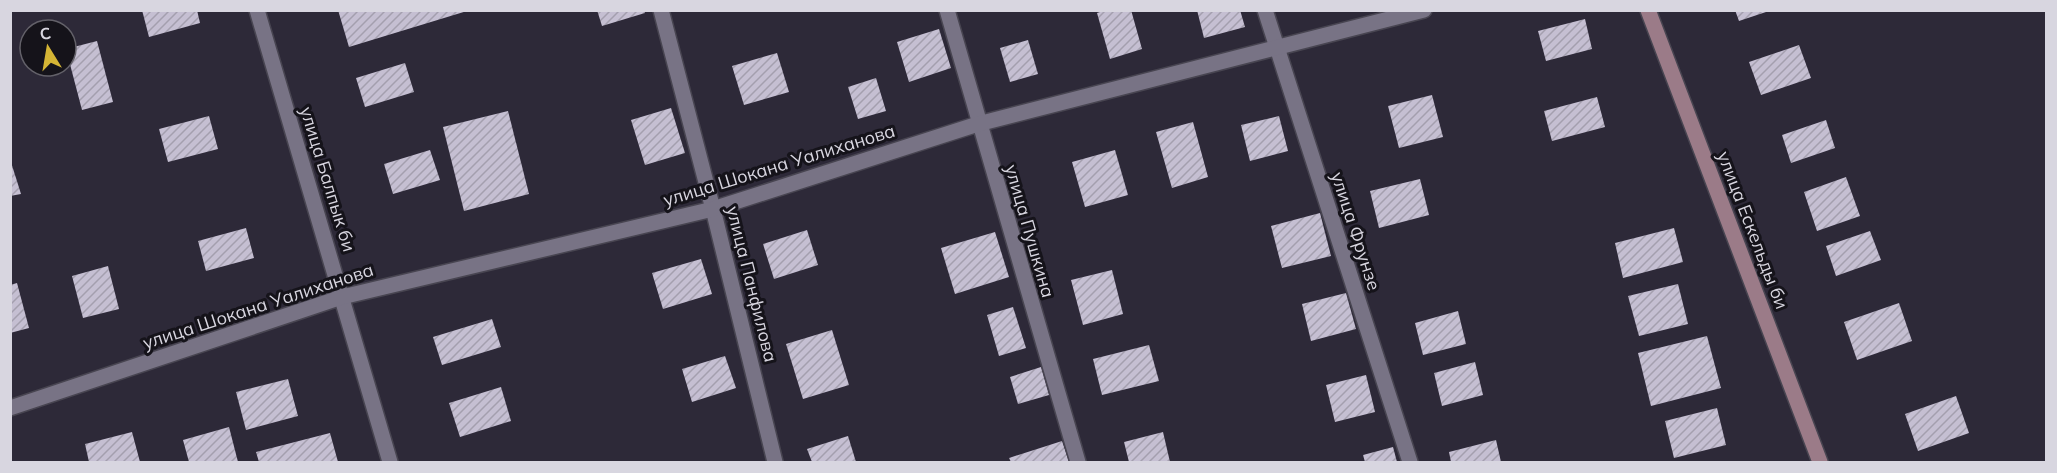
<svg xmlns="http://www.w3.org/2000/svg" width="2057" height="473" font-family="Mulish,sans-serif">
  <defs>
    <pattern id="building-hatch" width="6" height="6" patternUnits="userSpaceOnUse" patternTransform="scale(1.5)"><rect width="6" height="6" fill="#c5bfd2"/><path d="M-1 1l2-2M0 6l6-6M5 7l2-2" fill="none" stroke="#a49fae"/></pattern>
  </defs>
  <rect width="100%" height="100%" fill="#2d2938"/>
  <g fill="url(#building-hatch)">
    <polygon points="142,10 197,10 200,23 149,37"/>
    <polygon points="338,10 467,10 467,11 349,47"/>
    <polygon points="597,10 644,10 645,13 602,26"/>
    <polygon points="1106,10 1131,10 1142,49 1110,59 1097,13"/>
    <polygon points="1197,10 1240,10 1245,27 1204,38"/>
    <polygon points="1735,10 1768,10 1769,11 1739,21"/>
    <polygon points="1585,19 1592,49 1546,61 1538,31"/>
    <polygon points="939,29 951,68 909,82 897,42"/>
    <polygon points="1028,40 1038,74 1010,82 1000,48"/>
    <polygon points="97,41 113,102 82,110 66,49"/>
    <polygon points="1799,45 1811,78 1761,95 1749,62"/>
    <polygon points="777,53 789,92 744,105 732,66"/>
    <polygon points="405,63 414,92 365,107 356,78"/>
    <polygon points="876,78 886,111 858,119 848,87"/>
    <polygon points="1432,95 1443,137 1399,148 1388,106"/>
    <polygon points="1597,97 1605,127 1552,141 1544,111"/>
    <polygon points="671,108 685,153 645,165 631,120"/>
    <polygon points="508,111 529,194 464,211 443,127"/>
    <polygon points="209,116 218,149 168,162 159,129"/>
    <polygon points="1279,116 1288,151 1250,161 1241,125"/>
    <polygon points="1826,120 1835,148 1791,163 1782,135"/>
    <polygon points="1193,122 1208,177 1172,188 1156,132"/>
    <polygon points="430,150 440,180 393,194 384,164"/>
    <polygon points="1115,150 1128,195 1085,207 1072,162"/>
    <polygon points="10,159 21,194 10,196"/>
    <polygon points="1846,177 1860,216 1817,231 1804,192"/>
    <polygon points="1420,179 1429,215 1379,228 1370,191"/>
    <polygon points="1320,213 1331,256 1282,268 1271,226"/>
    <polygon points="246,228 254,258 206,271 198,241"/>
    <polygon points="1674,228 1683,262 1623,278 1615,243"/>
    <polygon points="807,230 818,265 774,279 763,244"/>
    <polygon points="1870,231 1881,260 1836,276 1826,246"/>
    <polygon points="995,232 1009,277 955,294 941,248"/>
    <polygon points="701,259 712,294 663,309 652,273"/>
    <polygon points="108,266 119,309 83,318 72,276"/>
    <polygon points="1112,270 1123,314 1083,325 1071,280"/>
    <polygon points="17,283 29,328 10,333 10,285"/>
    <polygon points="1678,284 1688,324 1639,336 1628,296"/>
    <polygon points="1346,293 1356,329 1311,341 1302,304"/>
    <polygon points="1899,303 1912,341 1857,360 1844,322"/>
    <polygon points="1013,307 1026,348 999,356 987,315"/>
    <polygon points="1458,311 1466,344 1423,355 1415,323"/>
    <polygon points="492,319 501,347 442,365 433,337"/>
    <polygon points="832,330 849,385 803,399 786,344"/>
    <polygon points="1707,336 1721,388 1651,406 1638,353"/>
    <polygon points="1149,345 1159,381 1102,395 1093,359"/>
    <polygon points="725,356 736,388 692,402 682,369"/>
    <polygon points="1475,362 1483,395 1442,406 1434,373"/>
    <polygon points="1041,367 1049,395 1018,404 1010,377"/>
    <polygon points="1366,375 1375,412 1335,422 1326,385"/>
    <polygon points="288,379 298,416 246,430 236,392"/>
    <polygon points="501,387 511,421 460,437 449,403"/>
    <polygon points="1956,396 1969,433 1918,451 1905,414"/>
    <polygon points="1717,408 1726,445 1674,458 1665,421"/>
    <polygon points="229,427 238,462 189,462 183,440"/>
    <polygon points="132,432 140,462 89,462 85,444"/>
    <polygon points="1163,432 1170,462 1129,462 1124,442"/>
    <polygon points="330,433 338,462 259,462 256,452"/>
    <polygon points="848,436 856,462 812,462 807,449"/>
    <polygon points="1496,440 1501,462 1451,462 1449,452"/>
    <polygon points="1062,441 1069,462 1011,462 1009,458"/>
    <polygon points="1393,447 1397,462 1365,462 1363,455"/>
  </g>
  <g fill="none" stroke-linecap="round" stroke-linejoin="round">
    <defs>
      <g id="street">
        <polyline points="257,10 390,462"/>
        <polyline points="661,10 713,209 775,462"/>
        <polyline points="947,10 1078,462"/>
        <polyline points="1265,10 1410,462"/>
        <polyline points="10,408 342,297 713,209 978,124 1424,10"/>
      </g>
      <polyline id="secondary" points="1648,10 1820,462"/>
    </defs>
    <use href="#street" stroke="#484551" stroke-width="18"/>
    <use href="#secondary" stroke="#484551" stroke-width="18"/>
    <use href="#street" stroke="#787385" stroke-width="15"/>
    <use href="#secondary" stroke="#9b7b88" stroke-width="15"/>
  </g>
  <g text-anchor="middle" dominant-baseline="central" stroke-width="6" stroke-linejoin="round" paint-order="stroke">
    <g font-size="18" fill="#d8d6e0" stroke="#15131a">
      <text transform="translate(779 165) rotate(-17)">улица Шокана Уалиханова</text>
      <text transform="translate(328 179) rotate(73)">улица Балпык би</text>
      <text transform="translate(1753 230) rotate(69)">улица Ескельды би</text>
      <text transform="translate(1030 231) rotate(74)">улица Пушкина</text>
      <text transform="translate(1356 231) rotate(72)">улица Фрунзе</text>
      <text transform="translate(752 284) rotate(76)">улица Панфилова</text>
      <text transform="translate(258 306) rotate(-18)">улица Шокана Уалиханова</text>
    </g>
  </g>
  <rect width="2057" height="473" fill="none" stroke="#d8d6e0" stroke-width="24"/>
  <g transform="translate(48 48) rotate(349)"><circle r="28" fill="#15131a" stroke="#636169" stroke-width="1.5"/>
  <path d="M0-4.5L10 22L0 15L-10 22Z" fill="#d5b535"/>
  <text y="-9" font-size="16" font-weight="bold" text-anchor="middle" fill="#d8d6e0">С</text>
  </g>
</svg>
